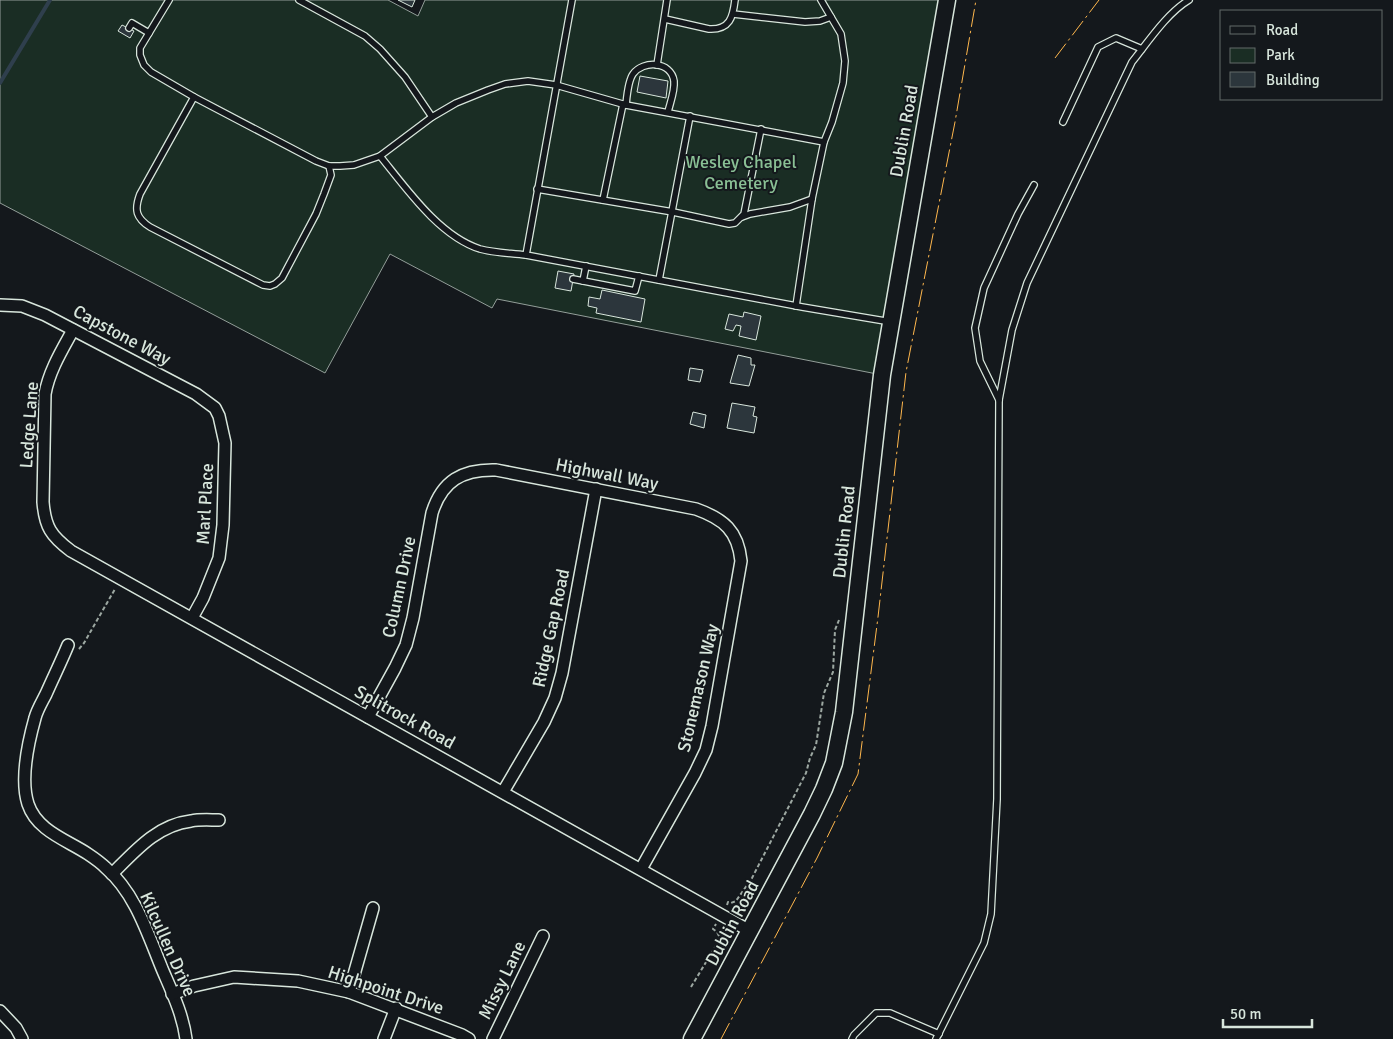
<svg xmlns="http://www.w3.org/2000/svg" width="1393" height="1039" font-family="Signika,sans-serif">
  <rect width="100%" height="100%" fill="#14181c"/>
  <polygon fill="#1a2d24" stroke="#939e99" points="0,0 388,0 418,16 425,0 947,0 882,375 497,299 492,308 390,254 325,373 0,203"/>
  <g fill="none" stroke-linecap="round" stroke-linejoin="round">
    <polyline stroke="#2f3f4d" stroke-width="4" points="0,83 50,0"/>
  </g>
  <g fill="#2c363c" stroke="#d8e6dc">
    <polygon points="398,0 415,0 412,7"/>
    <polygon points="122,25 134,31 130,38 118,31"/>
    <polygon points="640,76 668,81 666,98 637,92"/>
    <polygon points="558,271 574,274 571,291 555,288"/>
    <polygon points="602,290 645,299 641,322 596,313 597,308 588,306 589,297 600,299"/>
    <polygon points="744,312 761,316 756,340 739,336 741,326 736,325 733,331 725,329 729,314 743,317"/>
    <polygon points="738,355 751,358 751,365 755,365 749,386 730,383"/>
    <polygon points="690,368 703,370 700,382 688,380"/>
    <polygon points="732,403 755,407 753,416 757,417 754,433 727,428"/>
    <polygon points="693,412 706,415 704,428 690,424"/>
  </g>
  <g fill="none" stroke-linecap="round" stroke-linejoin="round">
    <defs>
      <g id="service">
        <polyline points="169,0 140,48 140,55 144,65 151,72 194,97 316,161 329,166 340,166 354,165 380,156 432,117 456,103 488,90 505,84 528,81 556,85 626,105 824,142 812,199 796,306"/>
        <polyline points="299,0 365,36 380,49 405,77 432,117"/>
        <polyline points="572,0 526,255 802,307 891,322"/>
        <polyline points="821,0 841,34 845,61 843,83 832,122 824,142"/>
        <polyline points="733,14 805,22 820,21 831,17"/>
        <path d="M665,19L709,29C730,30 733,17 735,0"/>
        <polyline points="129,28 132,23 149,33"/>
        <polyline points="657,65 667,0"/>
        <path d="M194,97L140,194C134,210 136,218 150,227L263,285L270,286L275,284L282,278L316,214L324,194L331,175L329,166"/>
        <path d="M626,105C627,95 628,81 633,74C643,60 671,61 674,81C675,91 670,103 668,112"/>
        <polyline points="1063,122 1098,47 1116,38 1142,49"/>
        <path d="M380,156C406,188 439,236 480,249C495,253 510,253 526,255"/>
        <polyline points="537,189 673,212 729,224 735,223 744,214 761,129"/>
        <polyline points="603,200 623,104"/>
        <polyline points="742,217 750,214 790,207 812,199"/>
        <polyline points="573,279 635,291 639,276"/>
        <polyline points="659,280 690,116"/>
        <polyline points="583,281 586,266"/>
        <polyline points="999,400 980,361 975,328 984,288 1018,214 1034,185"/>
        <polyline points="852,1039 854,1035 876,1013 890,1013 939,1034"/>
        <path d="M936,1039L984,943L991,914L997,799L999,400L1012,330L1027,283L1132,62C1148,42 1167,13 1189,0"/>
      </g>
      <g id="minor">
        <polyline points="0,305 22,306 45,315 196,394 215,408 219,416 225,443 223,525 219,558 203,598 192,618"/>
        <path d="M73,330C62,350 49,371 45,394L43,502C45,527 51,536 71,551L750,931"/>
        <path d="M68,645C61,662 53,678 46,694C42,702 37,710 35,718C28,743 20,779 28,804C37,831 67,840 88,854C94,858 101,863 106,868C136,894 148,935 163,971C172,992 183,1015 186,1039"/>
        <path d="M368,717L395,668L406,645L413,618L432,513C442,481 462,469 496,470L696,509C724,519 738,531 741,561L712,726L706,750L695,773L641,869"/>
        <polyline points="503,792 544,722 555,698 562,673 596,489"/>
        <path d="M112,874C135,851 157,825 191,821C200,819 210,820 219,820"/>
        <polyline points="349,992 373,908"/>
        <polyline points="172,994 194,986 234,977 298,981 349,992 462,1035 469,1039"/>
        <polyline points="0,1011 16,1028 22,1039"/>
        <polyline points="384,1039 396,1008"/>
        <polyline points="493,1039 543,936"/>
      </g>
      <polyline id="primary" points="692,1039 812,814 824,789 834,763 844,712 882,375 947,0"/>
    </defs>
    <use href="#service" stroke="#d8e6dc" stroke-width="8"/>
    <use href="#minor" stroke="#d8e6dc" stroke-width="14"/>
    <use href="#primary" stroke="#d8e6dc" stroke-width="19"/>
    <g stroke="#9da8a2" stroke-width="2" stroke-dasharray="4 2.5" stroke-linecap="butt">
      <polyline points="79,649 84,643 115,589"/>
      <polyline points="727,905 728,902 731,903 736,901 752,878 806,773 810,758 816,745 824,693 833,672 835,630 839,620"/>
      <polyline points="691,987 717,944 719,936 717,932 713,929 716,924"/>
    </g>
    <use href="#service" stroke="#14181c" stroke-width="5.5"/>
    <use href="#minor" stroke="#14181c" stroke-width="11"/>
    <use href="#primary" stroke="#14181c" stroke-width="16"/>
    <g stroke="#ffb74d" stroke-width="1" stroke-dasharray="18 4 2.5 4" stroke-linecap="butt">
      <polyline points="1055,58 1099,0"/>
      <polyline points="721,1039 817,858 858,774 878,617 906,372 955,122 976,0"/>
    </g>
  </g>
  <g text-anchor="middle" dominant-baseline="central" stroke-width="4" stroke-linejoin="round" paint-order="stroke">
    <g font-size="18" fill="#d8e6dc" stroke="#14181c">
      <text transform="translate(904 131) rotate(-80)">Dublin Road</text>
      <text transform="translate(122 335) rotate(28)">Capstone Way</text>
      <text transform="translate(29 425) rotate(-86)">Ledge Lane</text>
      <text transform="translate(607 474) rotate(11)">Highwall Way</text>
      <text transform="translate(205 504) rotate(-87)">Marl Place</text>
      <text transform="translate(844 532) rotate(-84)">Dublin Road</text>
      <text transform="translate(399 587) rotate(-78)">Column Drive</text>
      <text transform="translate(551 628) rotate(-78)">Ridge Gap Road</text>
      <text transform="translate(698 688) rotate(-77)">Stonemason Way</text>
      <text transform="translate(405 717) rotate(29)">Splitrock Road</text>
      <text transform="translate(732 923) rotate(-62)">Dublin Road</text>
      <text transform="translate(168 944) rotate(66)">Kilcullen Drive</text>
      <text transform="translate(502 980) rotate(-64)">Missy Lane</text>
      <text transform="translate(386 990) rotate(18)">Highpoint Drive</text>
    </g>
    <g font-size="18" fill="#8ac095" stroke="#14181c">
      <text x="741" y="162">Wesley Chapel<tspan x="741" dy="21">Cemetery</tspan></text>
    </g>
  </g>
  <rect x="1220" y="10" width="162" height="90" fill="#14181c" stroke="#626a69"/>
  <rect x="1230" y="26" width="25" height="8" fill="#14181c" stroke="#626a69"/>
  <text x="1266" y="35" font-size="15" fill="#d8e6dc">Road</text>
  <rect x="1230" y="48" width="25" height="15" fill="#1a2d24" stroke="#626a69"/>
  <text x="1266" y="60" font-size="15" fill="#d8e6dc">Park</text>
  <rect x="1230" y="72" width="25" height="15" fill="#2c363c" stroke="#626a69"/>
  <text x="1266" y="85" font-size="15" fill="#d8e6dc">Building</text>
  <path d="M1223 1019v8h89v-8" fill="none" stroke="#d8e6dc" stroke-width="2.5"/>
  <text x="1230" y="1019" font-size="15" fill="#d8e6dc" stroke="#14181c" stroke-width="4" paint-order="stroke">50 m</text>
</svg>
